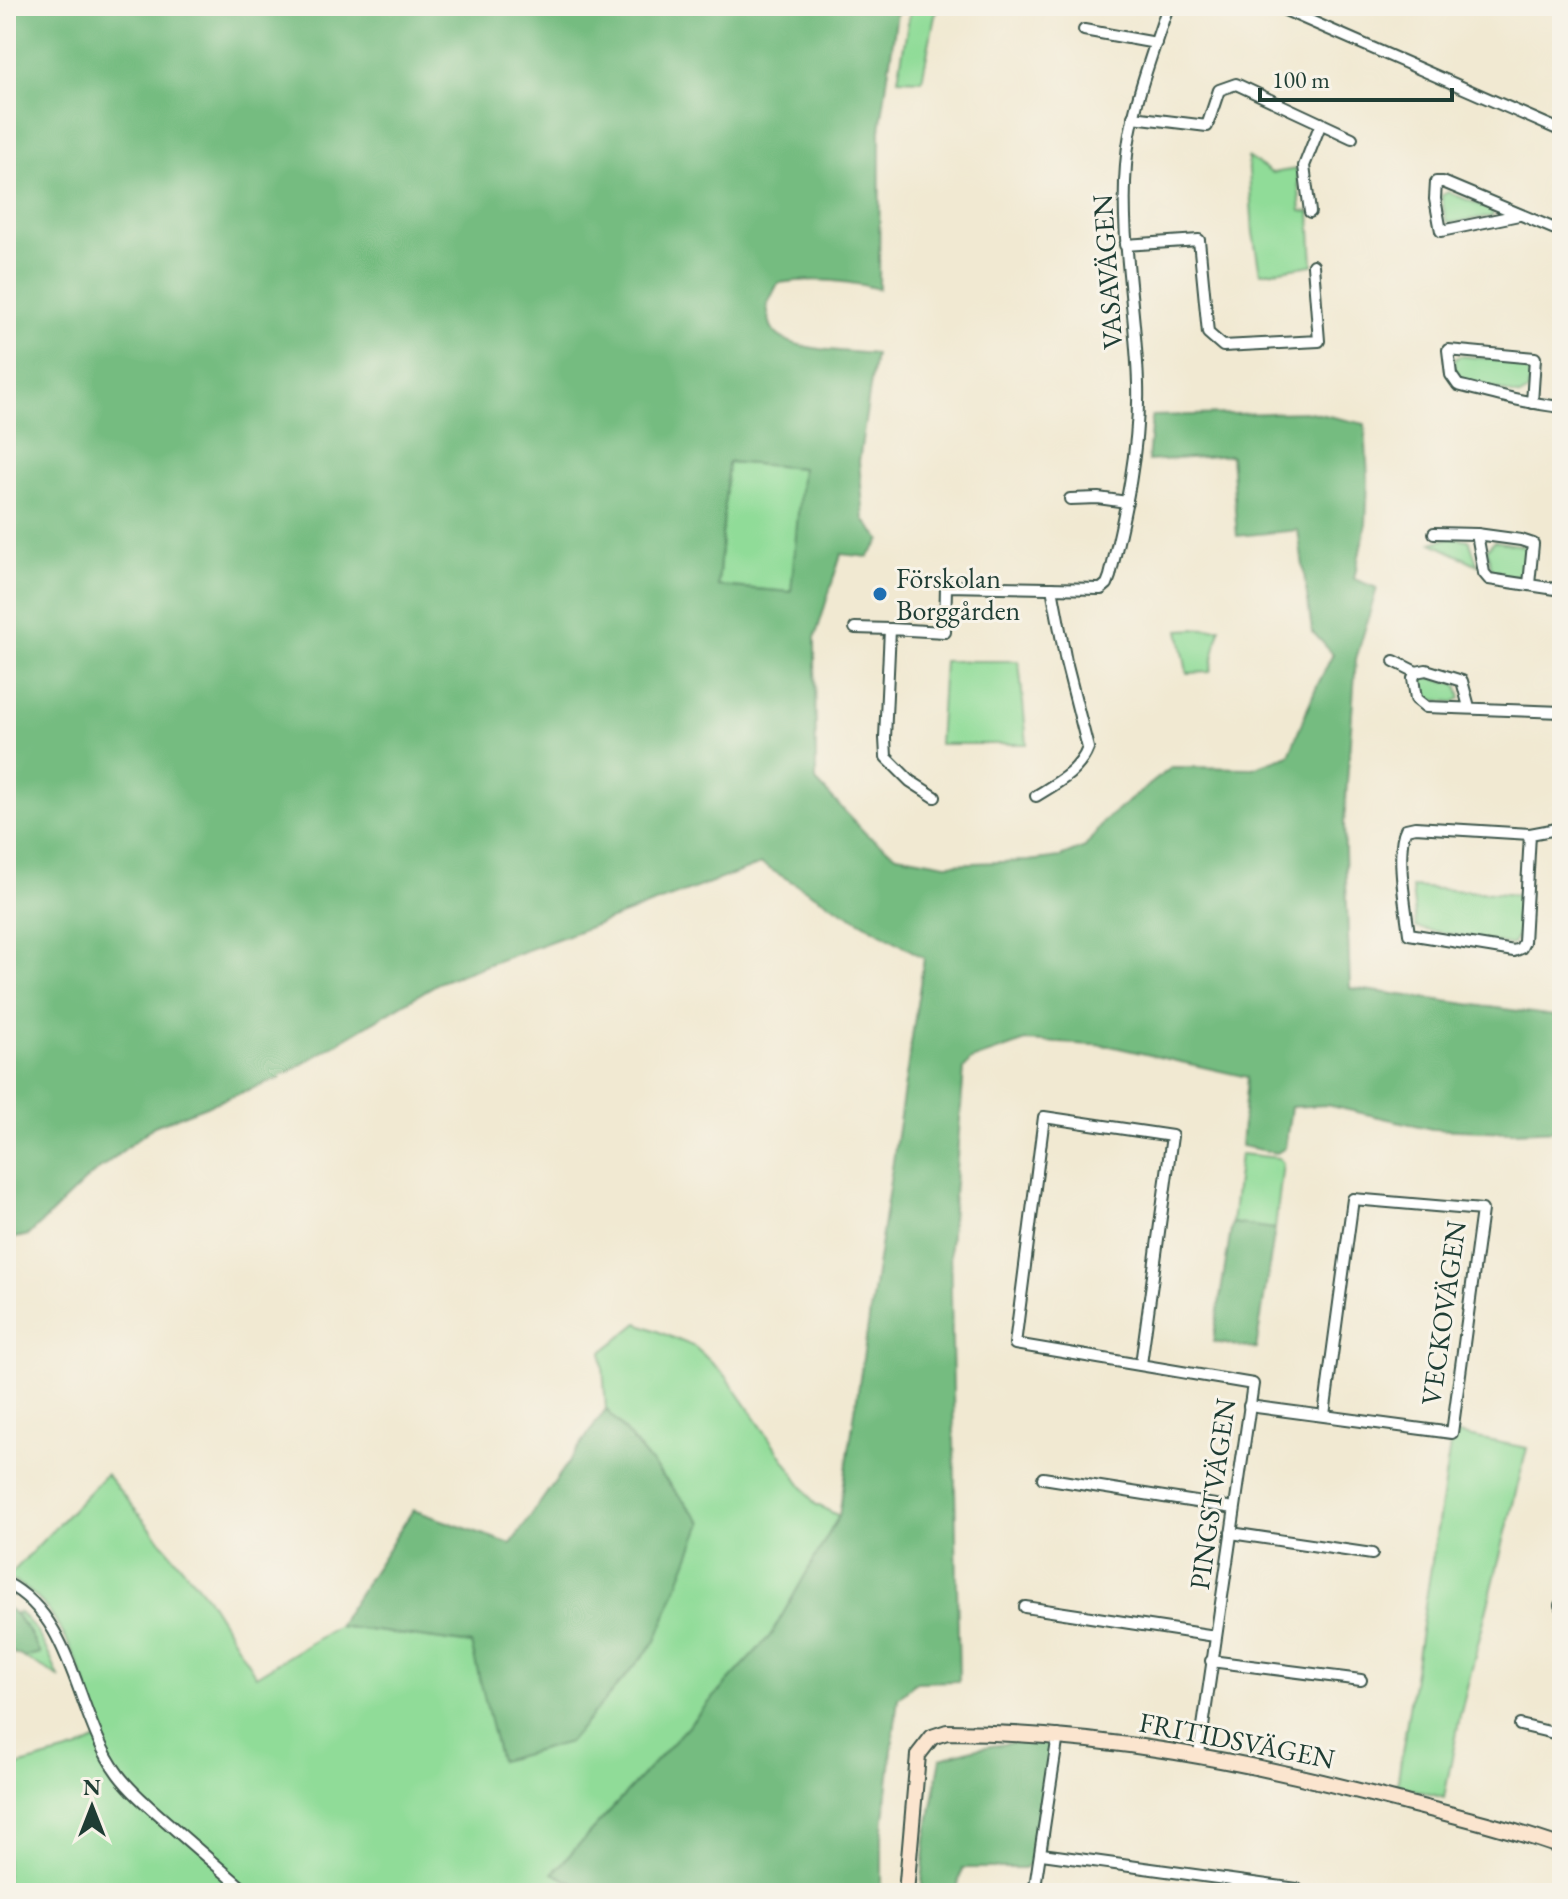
<svg xmlns="http://www.w3.org/2000/svg" width="1568" height="1899" font-family="'EB Garamond',serif">
  <rect width="100%" height="100%" fill="#f7f3e8"/>
  <filter id="ink" filterUnits="userSpaceOnUse"><feTurbulence type="fractalNoise" baseFrequency=".0125" numOctaves="2"/><feDisplacementMap in="SourceGraphic" scale="16" xChannelSelector="R" yChannelSelector="G"/><feConvolveMatrix kernelMatrix="1 2 1 2 8 2 1 2 1" color-interpolation-filters="sRGB"/></filter>
  <filter id="wash" filterUnits="userSpaceOnUse"><feTurbulence type="fractalNoise" baseFrequency=".006" numOctaves="4" result="noise"/><feDisplacementMap in="SourceGraphic" scale="32" xChannelSelector="R" yChannelSelector="G"/><feGaussianBlur stdDeviation="1.8" result="paint"/><feColorMatrix in="noise" values="0 0 0 0 0 0 0 0 0 0 0 0 0 0 0 0 0 1.4 0 .05"/><feComposite in="paint" operator="in"/></filter>
  <g filter="url(#wash)">
    <rect width="100%" height="100%" fill="#f1e9d2"/>
    <g fill="#90dc98" stroke="#588c66" stroke-width="2">
      <polygon points="911,6 937,6 922,80 898,79"/>
      <polygon points="1248,157 1272,173 1297,169 1301,211 1310,212 1313,265 1260,273 1253,233"/>
      <polygon points="1448,192 1492,210 1493,216 1451,223 1446,221 1441,196"/>
      <path d="M1460,356L1527,362L1530,368L1528,391L1520,396L1461,380C1455,376 1453,366 1455,359Z"/>
      <polygon points="728,462 802,468 792,592 718,586"/>
      <polygon points="1452,537 1469,540 1478,565 1432,543"/>
      <polygon points="1494,541 1524,546 1527,557 1522,577 1498,576 1492,572 1487,549"/>
      <polygon points="1220,628 1210,672 1187,673 1179,630"/>
      <polygon points="944,661 1019,661 1027,744 939,744"/>
      <polygon points="1428,677 1457,684 1461,698 1454,702 1423,699 1420,684 1422,678"/>
      <polygon points="1412,887 1519,895 1518,934 1512,945 1416,928"/>
      <polygon points="1240,1154 1279,1158 1283,1163 1275,1229 1232,1223"/>
      <path d="M638,1323L695,1347L726,1376L815,1504L839,1516L771,1635L553,1873L593,1893H6V1769L79,1749L104,1737C89,1695 75,1645 47,1609C37,1595 22,1587 8,1577L106,1474L207,1597L256,1676L338,1626L472,1644L500,1761L702,1523L606,1409L602,1352Z"/>
      <polygon points="1452,1433 1527,1448 1460,1716 1444,1798 1397,1785"/>
      <path d="M19,1612C39,1629 48,1653 59,1677L23,1657L39,1653L30,1633L15,1613Z"/>
    </g>
    <g fill="#74bc80" stroke="#4a7c5a" stroke-width="2" fill-rule="evenodd">
      <path d="M6,6H898L880,130L879,289C846,280 812,278 778,283L767,305C768,312 769,324 773,330C788,352 850,351 875,354L859,461L864,520L881,540L868,557L841,554L815,638L816,781L867,835L897,855L946,864L1028,861L1060,857L1085,847L1105,820L1172,767L1253,768L1289,755L1315,690L1333,654L1312,631L1298,530L1237,536L1231,455L1148,461L1152,416L1310,412L1365,424L1368,480L1366,524L1354,579L1377,588L1356,659L1344,824L1350,988L1562,1017V1130L1512,1132L1432,1129L1326,1105L1291,1107L1285,1148L1277,1153L1241,1146L1247,1077L1110,1046L1026,1041L971,1060L964,1069L950,1245L959,1681L916,1682L898,1698L882,1836V1893H593L553,1873L771,1635L839,1516L924,958L761,864L440,982L277,1079L154,1126L87,1179L29,1235L6,1240ZM728,462L802,468L791,592L718,586Z"/>
      <polygon points="1232,1223 1275,1229 1256,1349 1213,1342"/>
      <polygon points="606,1409 702,1523 656,1641 569,1742 500,1761 471,1644 338,1626 413,1510 511,1544"/>
      <path d="M6,1607C22,1618 31,1636 40,1653L23,1657L6,1650Z"/>
      <polygon points="1058,1735 1042,1854 1024,1868 962,1868 956,1893 921,1893 926,1839 941,1758 973,1749"/>
    </g>
  </g>
  <g filter="url(#ink)">
    <g fill="none" stroke-linecap="round" stroke-linejoin="round">
      <defs>
        <g id="street">
          <polyline points="1276,6 1562,131"/>
          <polyline points="1084,30 1156,43"/>
          <polyline points="1133,117 1207,126 1219,90 1236,84 1352,138"/>
          <polyline points="1310,212 1304,166 1321,123"/>
          <polyline points="1519,215 1441,231 1435,199 1436,182 1443,182 1562,232"/>
          <polyline points="1125,245 1199,240 1208,333 1223,346 1319,341 1313,265"/>
          <path d="M1532,403L1535,358L1448,350L1451,375L1458,385C1493,394 1526,403 1562,407"/>
          <polyline points="1070,499 1098,498 1127,502"/>
          <polyline points="1434,533 1477,534"/>
          <polyline points="1529,584 1533,544 1521,540 1477,534 1484,573 1489,579 1562,590"/>
          <polyline points="855,628 890,629"/>
          <polyline points="1394,661 1416,672"/>
          <polyline points="1469,707 1462,681 1426,670 1416,672 1413,678 1416,699 1426,707 1562,712"/>
          <path d="M1036,796C1057,783 1079,772 1088,748L1066,662L1052,588"/>
          <path d="M935,797L910,781L886,757L885,738L890,629L945,632L946,586L1101,589L1107,584L1110,576C1125,514 1140,448 1138,384C1136,310 1120,239 1126,165C1130,110 1151,58 1168,6"/>
          <path d="M1530,834L1524,942L1521,948L1514,951L1409,934C1406,910 1395,849 1406,829L1415,827L1530,834L1562,828"/>
          <polyline points="1141,1364 1172,1136 1044,1117 1015,1344 1253,1384 1199,1754"/>
          <polyline points="1249,1406 1452,1433 1482,1210 1353,1199 1324,1415"/>
          <polyline points="1043,1478 1234,1508"/>
          <polyline points="1231,1533 1372,1554"/>
          <path d="M6,1583C76,1619 75,1716 118,1774C132,1793 152,1809 170,1825C196,1848 222,1870 248,1893"/>
          <polyline points="1560,1605 1562,1605"/>
          <polyline points="1025,1607 1215,1636"/>
          <polyline points="1211,1661 1361,1680"/>
          <polyline points="1520,1725 1562,1735"/>
          <polyline points="1042,1854 1297,1889"/>
          <polyline points="1034,1893 1058,1735"/>
        </g>
        <path id="secondary" d="M906,1893L918,1755L932,1737L947,1732C1101,1732 1250,1762 1398,1801C1453,1815 1508,1828 1562,1847"/>
      </defs>
      <use href="#street" stroke="#3e574c" stroke-width="14"/>
      <use href="#secondary" stroke="#3e574c" stroke-width="18"/>
      <use href="#street" stroke="#fff" stroke-width="10"/>
      <use href="#secondary" stroke="#fbe5cf" stroke-width="14"/>
    </g>
  </g>
  <circle fill="#1f6fb2" stroke="#f7f3e8" stroke-width="3" cx="880" cy="594" r="8"/>
  <g text-anchor="middle" dominant-baseline="central" stroke-width="6" stroke-linejoin="round" paint-order="stroke">
    <g font-size="28" fill="#1f3d34" stroke="#f7f3e8">
      <text transform="translate(1107 272) rotate(-94)">VASAVÄGEN</text>
      <text transform="translate(1443 1313) rotate(-82)">VECKOVÄGEN</text>
      <text transform="translate(1212 1494) rotate(-82)">PINGSTVÄGEN</text>
      <text transform="translate(1237 1740) rotate(11)">FRITIDSVÄGEN</text>
    </g>
    <g font-size="28" fill="#1f3d34" stroke="#f7f3e8" text-anchor="start">
      <text x="896" y="578">Förskolan<tspan x="896" dy="32">Borggården</tspan></text>
    </g>
  </g>
  <rect width="1568" height="1899" fill="none" stroke="#f7f3e8" stroke-width="32"/>
  <g transform="translate(92 1807)" stroke="#f7f3e8" stroke-width="6" paint-order="stroke">
  <path d="M0-6L14 30L0 20L-14 30Z" fill="#1f3d34"/>
  <text y="-12" font-size="22" font-weight="bold" text-anchor="middle" fill="#1f3d34">N</text>
  </g>
  <path d="M1260 88v12h192v-12" fill="none" stroke="#1f3d34" stroke-width="4"/>
  <text x="1272" y="88" font-size="24" fill="#1f3d34" stroke="#f7f3e8" stroke-width="6" paint-order="stroke">100 m</text>
</svg>
